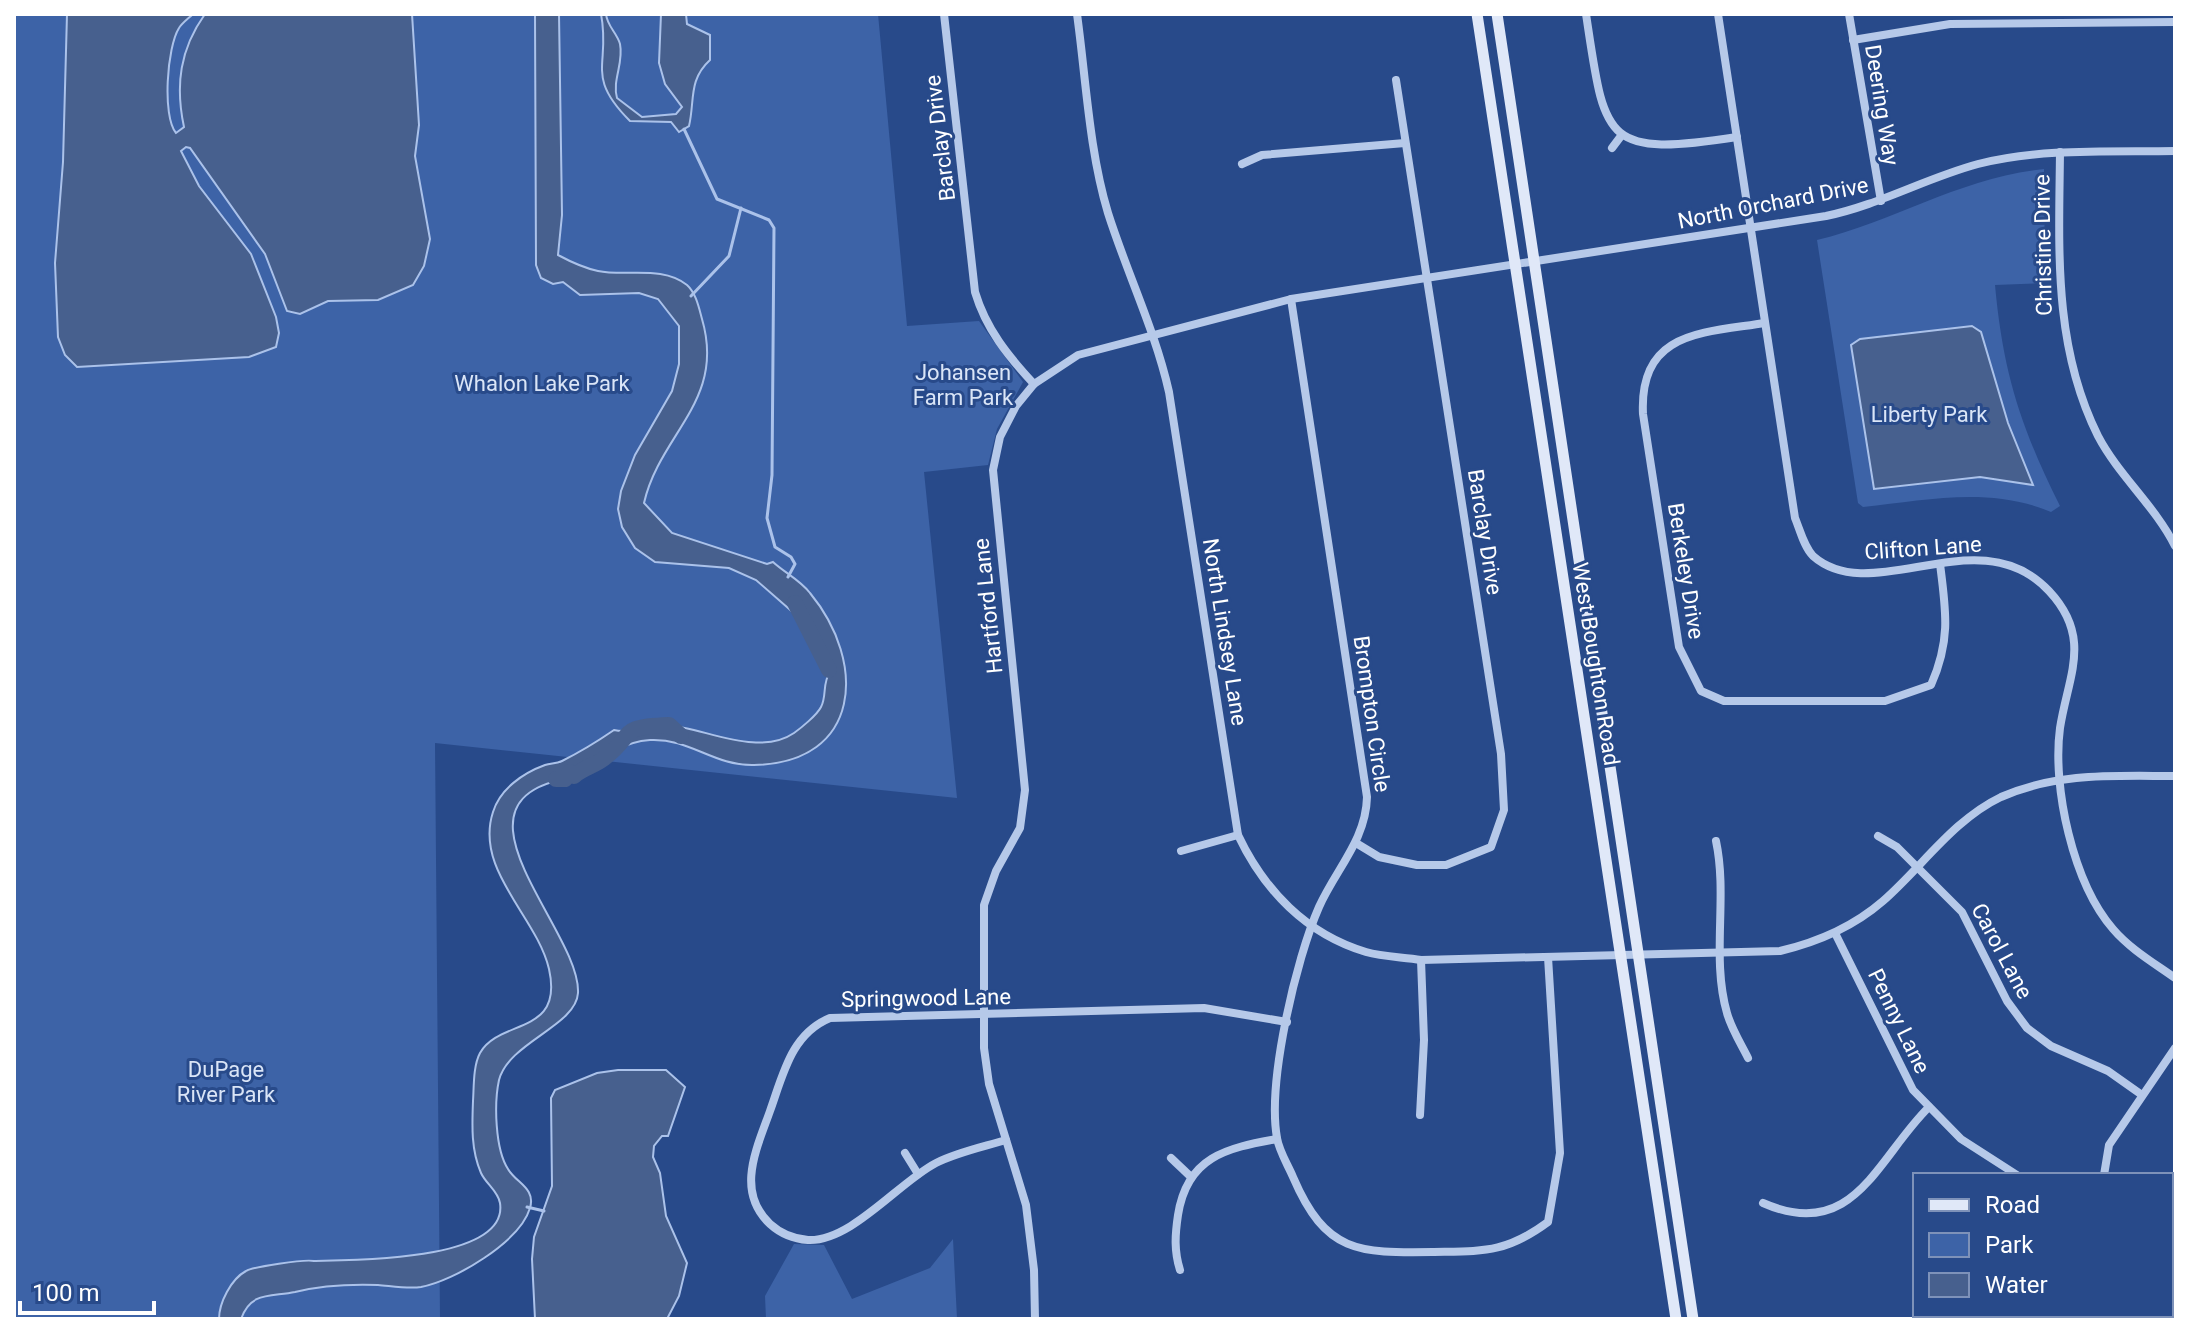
<svg xmlns="http://www.w3.org/2000/svg" width="2189" height="1333" font-family="Roboto,sans-serif">
  <rect width="100%" height="100%" fill="#284a8a"/>
  <g fill="#3d63a7">
    <polygon points="14,14 878,14 907,326 979,321 1023,382 997,429 988,465 924,472 957,798 435,743 440,1319 14,1319"/>
    <path d="M2044,169L2045,283L1995,285C2003,373 2021,428 2060,506L2051,512C1990,486 1927,500 1863,507L1858,503L1817,240C1895,221 1962,177 2044,169Z"/>
    <polygon points="953,1239 957,1319 766,1319 765,1296 794,1244 824,1245 852,1299 930,1268"/>
  </g>
  <g fill="#47608e" stroke="#abc2ea" stroke-width="2">
    <path d="M67,14H193C189,18 182,23 179,28C167,47 162,116 176,133L184,127C175,85 180,49 205,14H412L419,125L415,156L430,239L424,266L413,285L378,300L328,301L300,314L287,311L265,254L190,148L186,147L181,151L199,186L251,254L276,317L279,333L276,347L249,357L77,367L65,355L58,337L55,263L63,162Z"/>
    <path d="M535,14H559L562,215L558,255C571,262 584,268 598,271C626,277 662,265 687,285C696,293 699,308 702,319C726,401 660,433 644,503L672,533L767,564L773,562C785,573 800,580 810,593C867,662 862,763 754,765C713,766 690,738 650,740C626,741 592,760 574,776L570,772L565,779C439,803 581,931 578,993C576,1026 509,1042 499,1080C494,1103 495,1149 508,1169C516,1183 536,1188 530,1208C520,1242 454,1281 421,1287C408,1289 391,1286 378,1285C349,1284 323,1285 295,1292C271,1297 251,1291 241,1319H219C219,1303 231,1279 246,1271C253,1267 304,1259 314,1261C351,1260 509,1262 500,1203C498,1191 486,1184 481,1173C471,1150 472,1126 473,1101C474,1087 473,1066 480,1053C500,1018 564,1036 549,969C537,917 474,870 493,812C500,789 523,773 545,765C551,763 556,764 562,761C580,752 598,741 614,730C631,734 650,724 668,725C707,729 759,757 794,733C801,728 817,715 821,707C827,696 822,683 830,672L804,622L756,580L729,568L655,562L635,548L622,527L618,509L621,491L635,455L672,391L679,364V326L658,299L639,293L580,295L563,282L553,284L541,278L536,265Z"/>
    <path d="M601,14H606C607,26 617,33 620,44C624,63 612,80 617,98L642,117L676,114L682,107L665,84L659,63L661,14H686L687,24L710,35V60C688,80 695,101 689,126L679,132L671,122L630,121C584,75 611,65 601,14Z"/>
    <polygon points="1972,326 1981,332 2008,423 2033,485 1980,477 1874,489 1851,345 1860,339"/>
    <polygon points="618,1070 666,1070 685,1087 668,1136 662,1136 654,1146 653,1157 660,1173 666,1216 687,1263 679,1296 667,1319 535,1319 532,1259 534,1237 552,1186 551,1098 555,1090 597,1073"/>
  </g>
  <g fill="none" stroke-linecap="round" stroke-linejoin="round">
    <g stroke="#abc2ea" stroke-width="3">
      <polyline points="684,129 717,199 769,220 774,228 772,475 767,518 775,547 791,557 795,564 788,577"/>
      <polyline points="691,296 729,256 741,208"/>
      <polyline points="527,1207 544,1211"/>
    </g>
    <g stroke="#47608e" stroke-width="16">
      <polyline points="795,603 829,670"/>
      <path d="M556,779H565L570,772L574,776C583,768 594,766 603,759C637,734 615,727 669,725L681,736"/>
    </g>
    <g stroke="#b6c9e9" stroke-width="8">
      <path d="M944,14L975,292C986,329 1008,356 1034,384"/>
      <path d="M1077,14C1086,79 1089,150 1108,213C1127,273 1155,330 1169,392L1238,835C1264,890 1306,934 1366,952C1383,957 1403,957 1421,960L1780,951C1818,942 1853,927 1883,901C1922,867 1953,820 2001,797C2057,772 2116,776 2175,776"/>
      <path d="M1586,14C1605,140 1602,158 1737,137"/>
      <path d="M1718,14L1795,518C1800,530 1804,547 1813,556C1873,609 1979,516 2049,591C2093,638 2068,676 2060,728C2052,787 2073,883 2113,929C2130,949 2154,963 2175,978"/>
      <polyline points="1849,14 1881,201"/>
      <polyline points="1853,40 1950,24 2175,22"/>
      <polyline points="1612,148 1621,136"/>
      <path d="M2060,152C2059,249 2053,346 2098,436C2119,476 2155,506 2175,546"/>
      <polyline points="1242,164 1262,155 1405,143"/>
      <path d="M1291,299L1367,797C1366,840 1336,869 1319,907C1296,959 1267,1082 1277,1138C1279,1151 1288,1165 1293,1177C1326,1254 1359,1253 1434,1252C1484,1251 1506,1253 1548,1222L1560,1153L1548,957"/>
      <path d="M1765,323C1702,333 1639,331 1643,414L1679,647L1701,691L1724,701H1885L1931,685C1951,640 1946,611 1940,564"/>
      <polyline points="1878,836 1897,847 1962,912 2007,1001 2027,1028 2051,1046 2108,1071 2142,1095"/>
      <path d="M1716,841C1728,897 1711,958 1727,1013C1731,1028 1741,1044 1748,1058"/>
      <polyline points="1356,843 1379,857 1417,865 1446,865 1491,847 1504,810 1501,754 1396,80"/>
      <polyline points="1181,851 1238,835"/>
      <polyline points="1835,933 1913,1090 1961,1139 2017,1175"/>
      <polyline points="1420,1115 1424,1040 1421,960"/>
      <path d="M1006,1140C983,1147 958,1152 936,1163C899,1182 851,1242 808,1240C794,1239 781,1234 770,1224C735,1191 757,1148 770,1111C783,1075 791,1034 830,1018L1204,1008L1287,1022"/>
      <polyline points="905,1153 918,1174"/>
      <polyline points="1171,1158 1190,1176"/>
      <polyline points="2104,1175 2109,1145 2175,1048"/>
      <path d="M1763,1203C1854,1243 1877,1158 1929,1107"/>
      <polyline points="2171,1210 2175,1210"/>
      <path d="M1180,1270C1174,1251 1175,1235 1178,1215C1187,1157 1226,1148 1277,1139"/>
      <polyline points="1988,1315 1989,1319"/>
      <path d="M1035,1319L1034,1270L1026,1205L989,1084L984,1048V905L996,871L1020,828L1025,790L993,470L1000,437L1016,406L1034,384L1078,355L1291,299L1826,216C1879,205 1926,178 1978,164C2041,148 2110,152 2175,151"/>
    </g>
    <g stroke="#e0e8f8" stroke-width="11">
      <polyline points="1477,14 1676,1319"/>
      <polyline points="1497,14 1693,1319"/>
    </g>
  </g>
  <g text-anchor="middle" dominant-baseline="central" stroke-width="6" stroke-linejoin="round" paint-order="stroke">
    <g font-size="22" fill="#fff" stroke="#284a8a">
      <text transform="translate(1882 105) rotate(81)">Deering Way</text>
      <text transform="translate(940 138) rotate(-97)">Barclay Drive</text>
      <text transform="translate(1773 203) rotate(-11)">North Orchard Drive</text>
      <text transform="translate(2043 245) rotate(-91)">Christine Drive</text>
      <text transform="translate(1485 532) rotate(81)">Barclay Drive</text>
      <text transform="translate(1923 548) rotate(-4)">Clifton Lane</text>
      <text transform="translate(1686 571) rotate(81)">Berkeley Drive</text>
      <text transform="translate(988 606) rotate(-96)">Hartford Lane</text>
      <text transform="translate(1225 632) rotate(81)">North Lindsey Lane</text>
      <text transform="translate(1596 664) rotate(81)">West Boughton Road</text>
      <text transform="translate(1372 714) rotate(82)">Brompton Circle</text>
      <text transform="translate(2002 951) rotate(62)">Carol Lane</text>
      <text transform="translate(926 998) rotate(-1)">Springwood Lane</text>
      <text transform="translate(1899 1021) rotate(64)">Penny Lane</text>
    </g>
    <g font-size="22" fill="#dae5f7" stroke="#284a8a">
      <text x="963" y="372">Johansen<tspan x="963" dy="25">Farm Park</tspan></text>
      <text x="542" y="383">Whalon Lake Park</text>
      <text x="1929" y="414">Liberty Park</text>
      <text x="226" y="1069">DuPage<tspan x="226" dy="25">River Park</tspan></text>
    </g>
  </g>
  <rect width="2189" height="1333" fill="none" stroke="#ffffff" stroke-width="32"/>
  <rect x="1913" y="1173" width="260" height="144" fill="#284a8a" stroke="#7e92b9" stroke-width="2"/>
  <rect x="1929" y="1199" width="40" height="12" fill="#e0e8f8" stroke="#7e92b9" stroke-width="2"/>
  <text x="1985" y="1213" font-size="24" fill="#ffffff">Road</text>
  <rect x="1929" y="1233" width="40" height="24" fill="#3d63a7" stroke="#7e92b9" stroke-width="2"/>
  <text x="1985" y="1253" font-size="24" fill="#ffffff">Park</text>
  <rect x="1929" y="1273" width="40" height="24" fill="#47608e" stroke="#7e92b9" stroke-width="2"/>
  <text x="1985" y="1293" font-size="24" fill="#ffffff">Water</text>
  <path d="M20 1301v12h134v-12" fill="none" stroke="#ffffff" stroke-width="4"/>
  <text x="32" y="1301" font-size="24" fill="#ffffff" stroke="#284a8a" stroke-width="6" paint-order="stroke">100 m</text>
</svg>
